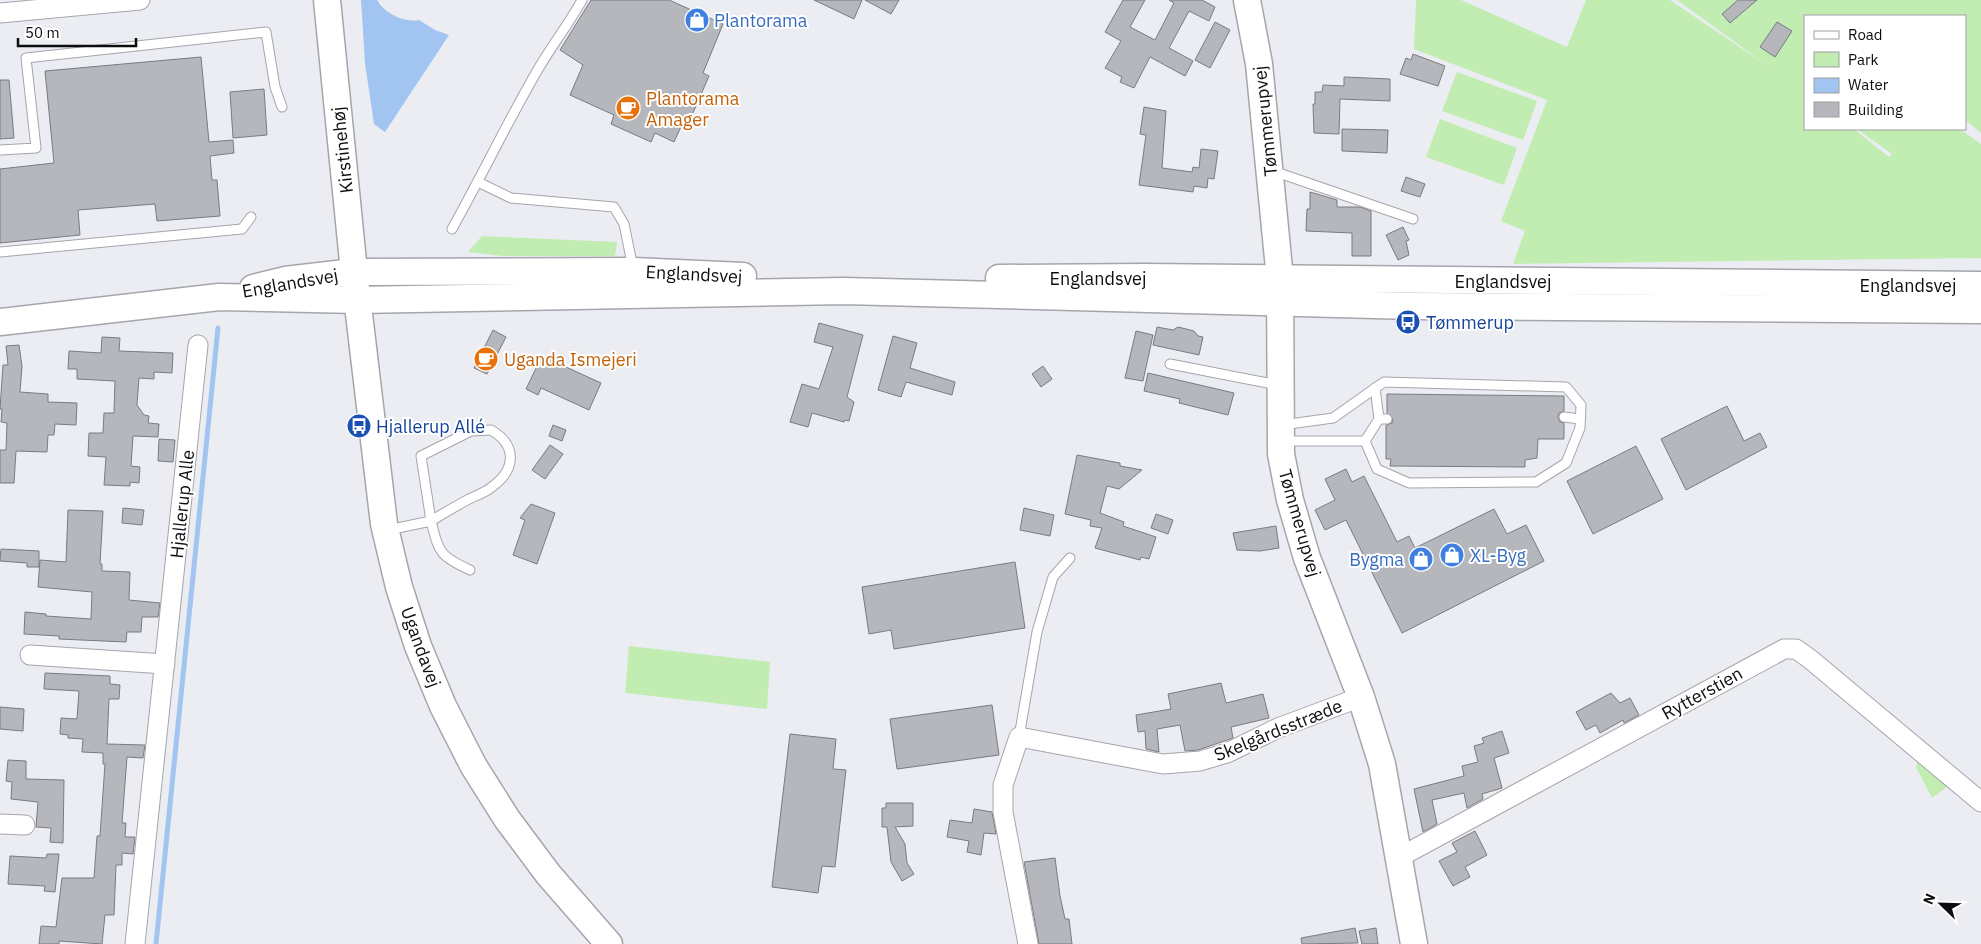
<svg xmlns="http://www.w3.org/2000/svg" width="1981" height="944" font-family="'IBM Plex Sans',sans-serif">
  <rect width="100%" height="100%" fill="#ebedf3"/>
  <g fill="#c2edb2">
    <polygon points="1416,0 1461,0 1567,47 1586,0 1670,0 1768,66 1677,0 1981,0 1981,133 1965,120 1965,16 1805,16 1805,129 1854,129 1889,157 1892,154 1857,129 1960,129 1981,144 1981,258 1513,264 1525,231 1501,221 1547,100 1414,49"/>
    <polygon points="1457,72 1537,101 1523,140 1442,111"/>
    <polygon points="1440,119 1517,148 1504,185 1426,157"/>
    <polygon points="482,236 617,242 615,256 503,256 468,252"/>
    <polygon points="629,646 770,662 767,709 625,693"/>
    <polygon points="1919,757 1952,783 1932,798 1916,767"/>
  </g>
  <path fill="#a1c4f1" d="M361,0H377C384,13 404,23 419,20L435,30L449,35L385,132L374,124L365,63Z"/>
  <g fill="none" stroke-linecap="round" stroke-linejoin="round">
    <polyline stroke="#a1c4f1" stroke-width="5" points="156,944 218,328"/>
  </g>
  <g fill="#b5b7bd" stroke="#797b80">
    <polygon points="591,0 669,0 723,24 703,73 709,76 689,122 684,120 674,142 655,133 651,142 611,124 614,115 570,95 583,65 560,50"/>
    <polygon points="814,0 862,0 854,19"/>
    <polygon points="865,0 899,0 891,14"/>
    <polygon points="1123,0 1145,0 1130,27 1155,40 1174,3 1169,0 1202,0 1215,7 1209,21 1189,11 1169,48 1193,61 1185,76 1150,57 1134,88 1120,82 1122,77 1105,68 1121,41 1105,32"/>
    <polygon points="1738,0 1757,0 1730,23 1722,14"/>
    <polygon points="1215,22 1230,30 1210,68 1195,60"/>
    <polygon points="1777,22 1792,31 1775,57 1760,47"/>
    <polygon points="1413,54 1445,66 1438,86 1400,74 1406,58 1411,60"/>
    <polygon points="201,57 209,142 233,140 234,153 210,156 212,180 217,180 220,216 157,221 155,204 78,210 80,235 0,243 0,169 54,163 45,71"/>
    <polygon points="1344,77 1390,79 1390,101 1340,99 1339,134 1314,133 1313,104 1315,104 1315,92 1322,92 1323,85 1344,86"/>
    <polygon points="0,80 9,80 14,138 0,139"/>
    <polygon points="264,89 267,135 233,138 230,92"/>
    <polygon points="1144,107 1166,111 1162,168 1192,172 1193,167 1199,168 1201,149 1218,151 1214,179 1208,178 1207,188 1194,186 1193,192 1139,185 1146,135 1140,134"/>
    <polygon points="1342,129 1388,130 1387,153 1342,151"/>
    <polygon points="1406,177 1425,184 1420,197 1401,191"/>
    <polygon points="1310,192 1337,200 1337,207 1360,207 1371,211 1371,256 1352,256 1352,233 1306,231 1307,209 1310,209"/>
    <polygon points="1403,227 1409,240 1406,241 1409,255 1398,260 1386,235"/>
    <polygon points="819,323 863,335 847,397 854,402 849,421 845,420 844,422 812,413 808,427 790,422 802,384 819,389 833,347 814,342"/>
    <polygon points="1157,327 1173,330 1178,327 1194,331 1198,336 1203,337 1199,355 1153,345"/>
    <polygon points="493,330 506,337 487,374 474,368"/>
    <polygon points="1136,331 1153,335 1143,381 1125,378"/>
    <polygon points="893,336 917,343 910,368 955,382 952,395 906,382 901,397 878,390"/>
    <polygon points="102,337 120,338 119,351 173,353 172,373 154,372 154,379 139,378 137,405 144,415 149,416 148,423 159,424 158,437 133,436 131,466 140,467 139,483 130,482 130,486 104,485 106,457 88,456 89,433 103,433 104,413 114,413 115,381 77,379 77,369 68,369 69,351 101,353"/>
    <polygon points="19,345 22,366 20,392 48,394 48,402 77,403 76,425 55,424 54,435 48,435 47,452 16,451 14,483 0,483 0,450 6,450 7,423 1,422 2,409 0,409 3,365 8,365 6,346"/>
    <polygon points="542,356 601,383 589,410 541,388 538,395 526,389"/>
    <polygon points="1043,366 1052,379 1041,387 1032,374"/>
    <polygon points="1148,373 1234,393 1228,415 1179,403 1180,399 1144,391"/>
    <polygon points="1387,394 1564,396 1564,411 1559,413 1558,417 1560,422 1564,423 1564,439 1538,439 1537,458 1525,460 1525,467 1390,466 1391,459 1386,459 1386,425 1392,423 1393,419 1387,413"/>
    <polygon points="1727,406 1744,441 1760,433 1767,447 1686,490 1661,439"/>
    <polygon points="553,425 566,430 562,441 549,436"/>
    <polygon points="159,439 175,440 173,462 158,461"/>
    <polygon points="550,445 563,454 545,479 532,470"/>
    <polygon points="1636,446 1663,499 1593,534 1567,481"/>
    <polygon points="1077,455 1120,463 1120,466 1142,470 1119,489 1107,486 1100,513 1124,522 1123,526 1156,537 1149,559 1141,557 1140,560 1095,548 1102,528 1090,526 1091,520 1065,514"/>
    <polygon points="1346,469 1352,482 1364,476 1397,542 1409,536 1415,548 1494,509 1507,534 1526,525 1544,561 1402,633 1346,520 1325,530 1315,510 1335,500 1325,479"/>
    <polygon points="531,504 555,513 537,564 513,555 525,520 520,518"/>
    <polygon points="123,508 144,510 142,525 122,523"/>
    <polygon points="1024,508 1054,515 1050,536 1020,530"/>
    <polygon points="68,510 103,511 100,564 102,564 102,571 130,572 129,600 160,603 158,617 142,617 141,632 127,632 126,642 59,639 59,636 24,634 25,612 46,614 46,616 91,619 92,592 38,587 40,560 66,562"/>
    <polygon points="1156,514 1173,520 1168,534 1151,528"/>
    <polygon points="1276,526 1279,548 1260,551 1237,550 1233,533"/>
    <polygon points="1,549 39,551 39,567 27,567 27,563 0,561"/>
    <polygon points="1015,562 1025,628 894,649 891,630 869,634 862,587"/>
    <polygon points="45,673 110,676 110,684 120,685 119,699 109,699 107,744 145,745 143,758 127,757 122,823 126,823 125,837 135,837 133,854 122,853 122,865 116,865 114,915 105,915 102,944 59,941 59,944 39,944 41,926 56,927 62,878 94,878 97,836 100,836 105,764 103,764 103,753 82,752 83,739 68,738 68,735 60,734 61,718 77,719 79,691 44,689"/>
    <polygon points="1221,683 1226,703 1263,694 1269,718 1231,727 1233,738 1198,750 1185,751 1180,725 1157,729 1159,752 1146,749 1145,731 1138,732 1136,715 1171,709 1168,694"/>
    <polygon points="1611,693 1620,703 1630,698 1639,715 1624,723 1623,720 1600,733 1596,725 1586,730 1576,712"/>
    <polygon points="992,705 999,755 897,769 890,719"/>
    <polygon points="0,707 24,709 23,731 0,729"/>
    <polygon points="1502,731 1509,753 1494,758 1502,788 1482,794 1483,799 1467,808 1464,793 1432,800 1437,824 1423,832 1414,789 1464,776 1462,766 1478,762 1474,746 1484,743 1482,738"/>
    <polygon points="790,734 836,739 833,769 846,770 835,867 822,866 818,893 772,887"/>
    <polygon points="8,760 26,761 26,779 64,780 63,843 50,842 51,828 36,827 38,802 11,799 12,782 6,781"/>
    <polygon points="886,803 913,803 913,826 895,827 905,844 907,863 914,874 902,881 891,862 887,827 882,827 882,808 886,808"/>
    <polygon points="974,809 992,812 996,834 984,833 981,855 967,852 969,841 947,837 950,820 972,823"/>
    <polygon points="1475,831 1487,855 1465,867 1470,877 1453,886 1439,861 1457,852 1452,843"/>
    <polygon points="47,854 59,854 55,892 44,891 45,886 8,884 10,856 46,858"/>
    <polygon points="1055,858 1060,896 1065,919 1069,919 1072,944 1039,944 1024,862"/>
    <polygon points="1355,928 1358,943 1302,944 1301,938"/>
    <polygon points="1376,928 1378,944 1362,944 1359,931"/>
  </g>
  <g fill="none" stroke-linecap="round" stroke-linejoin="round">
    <defs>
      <g id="lane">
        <polyline points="0,150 36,148 26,58 266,32 275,87 282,107"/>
        <polyline points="1273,171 1413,219"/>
        <polyline points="478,182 511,198 614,207 624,224 633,268"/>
        <path d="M452,229C481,177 507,123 537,71C551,47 568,25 582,0"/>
        <polyline points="0,252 242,229 251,217"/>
        <polyline points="1170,364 1278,385"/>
        <polyline points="1375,388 1379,419"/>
        <polyline points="1564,417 1580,419"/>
        <polyline points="1282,425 1333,418 1384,382 1566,387 1581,405 1580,428 1566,463 1536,482 1409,483 1377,469 1365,441 1283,441"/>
        <path d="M491,430C517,445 516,469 493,486C487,492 477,495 469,499C456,506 444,513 431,521L421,456L471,431Z"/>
        <polyline points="1365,441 1379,419 1387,419"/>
        <path d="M388,530L431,521C439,552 439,556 470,570"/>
        <polyline points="1019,737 1037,632 1053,577 1070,558"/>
      </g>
      <g id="street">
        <polyline points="0,13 140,0"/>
        <polyline points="30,655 165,664"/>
        <polyline points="0,824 25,825"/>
        <polyline points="1398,858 1784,649 1796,649 1810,659 1981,802"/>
        <polyline points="135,944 198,345"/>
        <polyline points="1028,944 1003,812 1003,785 1019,737 1163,764 1200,761 1227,753 1278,728 1361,697"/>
      </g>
      <g id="secondary">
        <polyline points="327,0 354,272 384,524 399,587 418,646 443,706 473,765 507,819 548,874 609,944"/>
        <polyline points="1247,0 1259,64 1280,279 1281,454 1290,500 1307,558 1361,697 1382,764 1414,944"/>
        <polyline points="999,278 1145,277 1981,285"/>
        <polyline points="253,288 285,280 354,272 634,271 743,276"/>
        <polyline points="0,322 219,297 357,300 844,291 1412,306 1981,310"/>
      </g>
    </defs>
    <use href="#lane" stroke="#a4a6ac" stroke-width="11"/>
    <use href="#street" stroke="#a4a6ac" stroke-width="21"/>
    <use href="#secondary" stroke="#a4a6ac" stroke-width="29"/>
    <use href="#lane" stroke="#fff" stroke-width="9"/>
    <use href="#street" stroke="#fff" stroke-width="19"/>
    <use href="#secondary" stroke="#fff" stroke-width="26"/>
  </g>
  <defs>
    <symbol id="shop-disc" viewBox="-11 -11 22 22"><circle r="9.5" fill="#3f7fe0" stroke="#fff"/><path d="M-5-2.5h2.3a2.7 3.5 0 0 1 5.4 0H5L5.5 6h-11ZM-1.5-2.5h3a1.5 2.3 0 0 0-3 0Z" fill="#fff"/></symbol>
    <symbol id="cafe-disc" viewBox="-11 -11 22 22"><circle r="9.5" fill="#e8710a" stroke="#fff"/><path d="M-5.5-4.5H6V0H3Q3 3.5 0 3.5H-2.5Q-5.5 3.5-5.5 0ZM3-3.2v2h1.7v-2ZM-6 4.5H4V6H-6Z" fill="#fff"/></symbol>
    <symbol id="bus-disc" viewBox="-11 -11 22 22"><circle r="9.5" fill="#1a4fb4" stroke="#fff"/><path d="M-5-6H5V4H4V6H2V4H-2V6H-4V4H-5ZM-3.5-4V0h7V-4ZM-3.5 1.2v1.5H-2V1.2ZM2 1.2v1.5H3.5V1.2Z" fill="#fff"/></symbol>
  </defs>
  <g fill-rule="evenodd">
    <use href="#shop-disc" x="683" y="6" width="28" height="28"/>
    <use href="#cafe-disc" x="614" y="94" width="28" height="28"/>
    <use href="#bus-disc" x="1394" y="308" width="28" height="28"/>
    <use href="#cafe-disc" x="472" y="345" width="28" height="28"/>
    <use href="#bus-disc" x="345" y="412" width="28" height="28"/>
    <use href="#shop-disc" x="1438" y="541" width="28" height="28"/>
    <use href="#shop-disc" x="1407" y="545" width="28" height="28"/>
  </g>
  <g text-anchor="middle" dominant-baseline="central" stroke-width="4" stroke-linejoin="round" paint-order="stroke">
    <g font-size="18" fill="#366cbe" stroke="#fff" text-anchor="start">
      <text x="714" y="20">Plantorama</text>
      <text x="1470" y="555">XL-Byg</text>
      <text x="1404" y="559" text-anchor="end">Bygma</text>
    </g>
    <g font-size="18" fill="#c56008" stroke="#fff" text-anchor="start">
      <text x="646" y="98">Plantorama<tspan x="646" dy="21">Amager</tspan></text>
      <text x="504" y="359">Uganda Ismejeri</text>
    </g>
    <g font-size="18" fill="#0c0d0f" stroke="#fff">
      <text transform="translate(1265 121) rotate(-96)">Tømmerupvej</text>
      <text transform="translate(342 150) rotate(-96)">Kirstinehøj</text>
      <text transform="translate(694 274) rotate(3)">Englandsvej</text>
      <text x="1098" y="278">Englandsvej</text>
      <text x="1503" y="281">Englandsvej</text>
      <text transform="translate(290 283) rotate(-10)">Englandsvej</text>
      <text x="1908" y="285">Englandsvej</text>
      <text transform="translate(182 504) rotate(-84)">Hjallerup Alle</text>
      <text transform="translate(1300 523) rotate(74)">Tømmerupvej</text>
      <text transform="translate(421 647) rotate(70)">Ugandavej</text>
      <text transform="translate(1702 693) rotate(-29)">Rytterstien</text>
      <text transform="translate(1278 730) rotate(-22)">Skelgårdsstræde</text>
    </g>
    <g font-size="18" fill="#164399" stroke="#fff" text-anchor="start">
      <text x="1426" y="322">Tømmerup</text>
      <text x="376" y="426">Hjallerup Allé</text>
    </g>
  </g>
  <rect x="1804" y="15" width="162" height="115" fill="#ffffff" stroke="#9e9e9f"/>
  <rect x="1814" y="31" width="25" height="8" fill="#ffffff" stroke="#9e9e9f"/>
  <text x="1848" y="40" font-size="15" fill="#0c0d0f">Road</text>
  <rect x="1814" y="52" width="25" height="15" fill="#c2edb2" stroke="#9e9e9f"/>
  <text x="1848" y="65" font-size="15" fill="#0c0d0f">Park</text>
  <rect x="1814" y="78" width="25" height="15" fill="#a1c4f1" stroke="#9e9e9f"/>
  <text x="1848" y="90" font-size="15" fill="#0c0d0f">Water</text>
  <rect x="1814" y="102" width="25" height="15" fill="#b5b7bd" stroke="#9e9e9f"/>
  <text x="1848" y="115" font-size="15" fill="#0c0d0f">Building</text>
  <g transform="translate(1941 904) rotate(293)" stroke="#ffffff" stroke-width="4" paint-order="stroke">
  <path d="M0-4L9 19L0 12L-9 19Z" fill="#0c0d0f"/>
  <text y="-8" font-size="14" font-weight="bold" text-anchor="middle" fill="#0c0d0f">N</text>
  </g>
  <path d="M18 38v8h118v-8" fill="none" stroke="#0c0d0f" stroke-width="2.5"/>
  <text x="25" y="38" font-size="15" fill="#0c0d0f" stroke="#ffffff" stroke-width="4" paint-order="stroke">50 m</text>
</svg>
